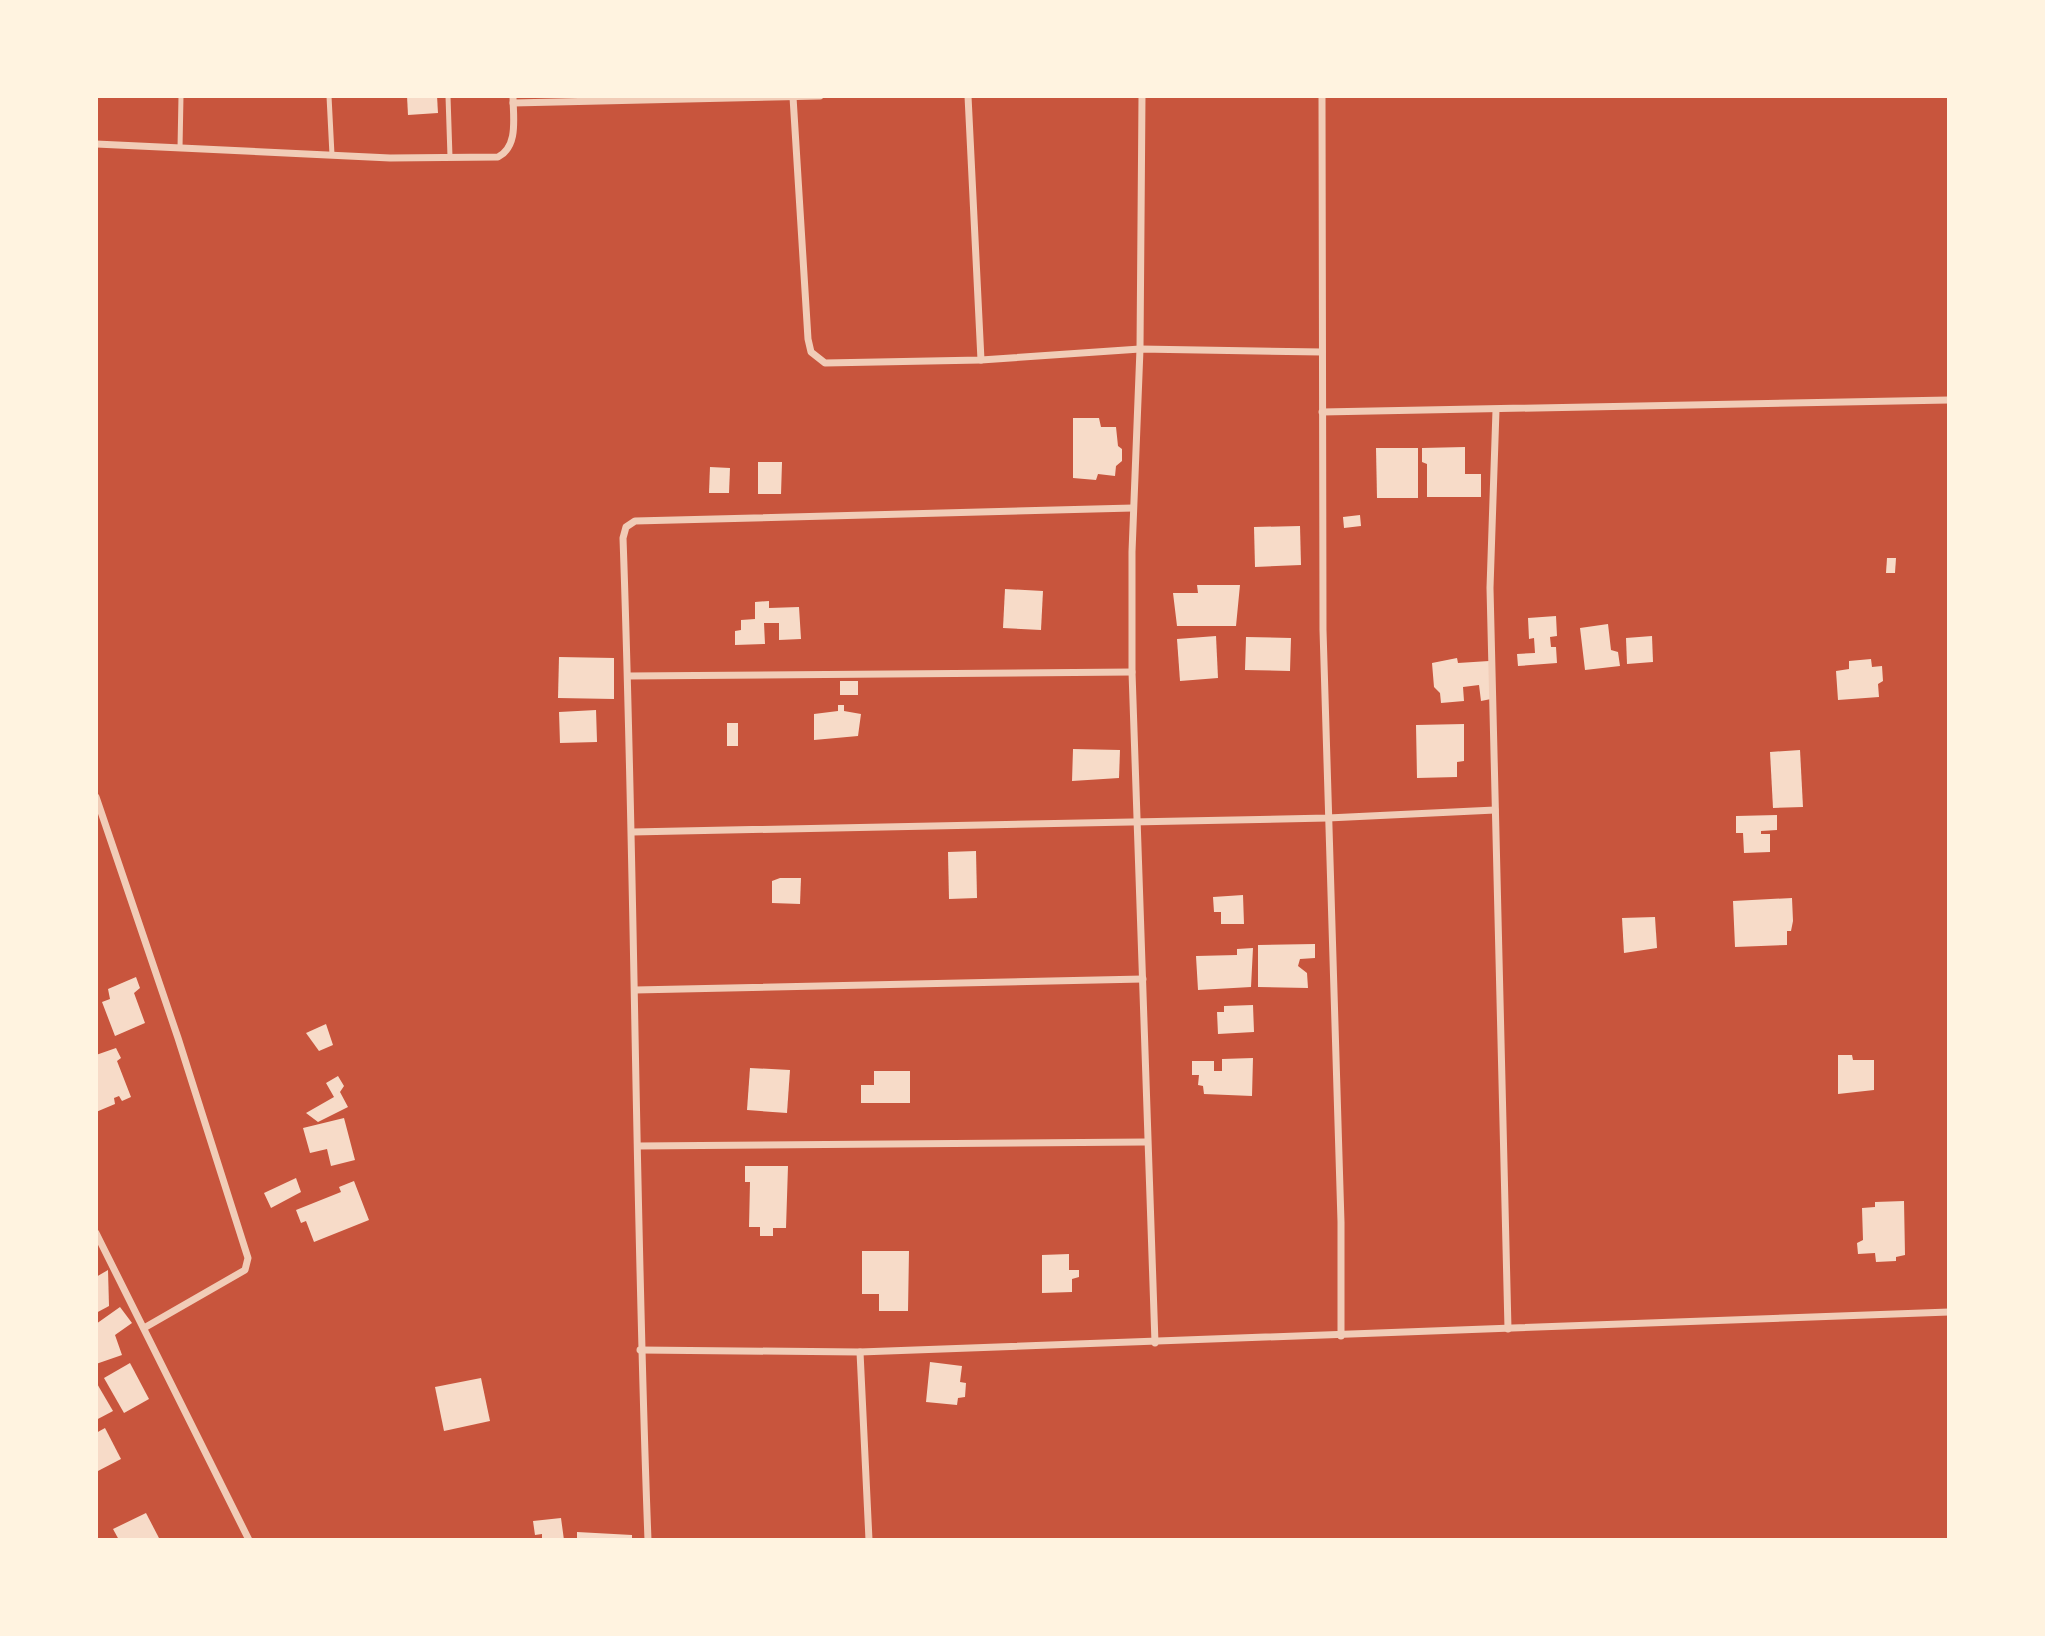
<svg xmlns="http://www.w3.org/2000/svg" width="2045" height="1636" font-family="Signika,sans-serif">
  <rect width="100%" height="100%" fill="#c8553d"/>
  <g fill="#f7dbc8">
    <polygon points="407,96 437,96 438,113 408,115"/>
    <polygon points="1073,418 1099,418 1101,427 1116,427 1118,446 1122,449 1122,461 1116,466 1115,476 1098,474 1096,480 1073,478"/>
    <polygon points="1465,447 1465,474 1481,474 1481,497 1427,497 1427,464 1422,462 1422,448"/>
    <polygon points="1376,448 1418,448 1418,498 1377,498"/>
    <polygon points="758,462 782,462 781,494 758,494"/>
    <polygon points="710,467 730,468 729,493 709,493"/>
    <polygon points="1360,515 1361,526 1344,528 1343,517"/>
    <polygon points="1300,526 1301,565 1255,567 1254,527"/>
    <polygon points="1887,558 1896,558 1895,573 1886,573"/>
    <polygon points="1197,585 1240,585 1236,626 1177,626 1173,593 1198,593"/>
    <polygon points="1005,589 1043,591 1041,630 1003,628"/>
    <polygon points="769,601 769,608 799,607 801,639 779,640 779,623 764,623 765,644 735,645 735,631 741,630 741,620 755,619 755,602"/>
    <polygon points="1556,616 1557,636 1550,637 1551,647 1556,647 1557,663 1518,666 1517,654 1535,653 1534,638 1529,639 1528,618"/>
    <polygon points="1608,624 1611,650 1618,652 1620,666 1585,670 1580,628"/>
    <polygon points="1216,636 1218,678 1180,681 1177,639"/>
    <polygon points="1652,636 1653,662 1627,664 1626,638"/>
    <polygon points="1246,637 1291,638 1290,671 1245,670"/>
    <polygon points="559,657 614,658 614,699 558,698"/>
    <polygon points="1457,658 1458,663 1489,661 1491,699 1481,701 1479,685 1463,687 1464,701 1441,703 1440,693 1434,687 1432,663"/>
    <polygon points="1871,659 1872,667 1882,666 1883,681 1878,684 1879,697 1838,700 1836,671 1849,669 1849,661"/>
    <rect x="840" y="681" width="18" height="14"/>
    <polygon points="838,705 844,705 844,711 861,714 858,736 814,740 814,714 838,711"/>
    <polygon points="596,710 597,742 560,743 559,712"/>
    <rect x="727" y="723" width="11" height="23"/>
    <polygon points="1464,724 1464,761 1457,762 1457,777 1417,778 1416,725"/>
    <polygon points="1073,749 1120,750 1119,778 1072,781"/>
    <polygon points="1800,750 1803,807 1773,808 1770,752"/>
    <polygon points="1777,815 1777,830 1761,831 1761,834 1770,834 1770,852 1744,853 1743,833 1736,833 1736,816"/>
    <polygon points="976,851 977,898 949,899 948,852"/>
    <polygon points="780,878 801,878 800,904 772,903 772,881"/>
    <polygon points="1243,895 1244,924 1221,924 1221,912 1214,912 1213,897"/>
    <polygon points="1792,898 1793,921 1791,931 1787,931 1787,945 1735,947 1733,901"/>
    <polygon points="1655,917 1657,948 1624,953 1622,918"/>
    <polygon points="1315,944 1315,958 1300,959 1298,966 1307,973 1308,988 1258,987 1258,945"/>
    <polygon points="1253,948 1251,987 1198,990 1196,956 1237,955 1237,949"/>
    <polygon points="136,977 140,988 134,993 145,1023 115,1036 102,1002 110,999 108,989"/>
    <polygon points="1253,1005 1254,1032 1218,1034 1217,1012 1224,1012 1224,1006"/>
    <polygon points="326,1024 333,1045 319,1051 306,1033"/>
    <polygon points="116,1048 121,1058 117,1061 131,1097 122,1101 119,1096 114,1098 115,1104 96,1112 96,1055"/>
    <polygon points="1838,1055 1852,1055 1853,1060 1874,1060 1874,1090 1838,1094"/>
    <polygon points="1253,1058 1252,1096 1204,1094 1203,1086 1198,1085 1199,1075 1192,1075 1192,1061 1214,1061 1214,1071 1222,1071 1222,1059"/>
    <polygon points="750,1068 790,1070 787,1113 747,1110"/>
    <polygon points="874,1071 910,1071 910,1103 861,1103 861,1085 874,1085"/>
    <polygon points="338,1076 344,1086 340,1092 348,1107 318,1122 306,1113 334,1097 326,1083"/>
    <polygon points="344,1118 355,1160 331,1166 327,1149 310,1153 303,1128"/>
    <polygon points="745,1166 788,1166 786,1228 773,1228 773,1236 760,1236 760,1227 749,1227 750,1182 745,1182"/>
    <polygon points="296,1178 301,1192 271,1208 264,1193"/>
    <polygon points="354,1181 369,1220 314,1242 306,1221 301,1223 296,1210 341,1192 339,1187"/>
    <polygon points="1904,1201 1905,1255 1896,1257 1896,1261 1876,1262 1875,1253 1858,1254 1857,1243 1863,1240 1862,1208 1875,1207 1875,1202"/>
    <polygon points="862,1251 909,1251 908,1311 879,1311 879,1294 862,1294"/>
    <polygon points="1069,1254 1069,1270 1079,1270 1079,1277 1072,1279 1072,1292 1042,1293 1042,1255"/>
    <polygon points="108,1270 109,1306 96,1313 96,1277"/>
    <polygon points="120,1307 132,1323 115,1335 122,1355 96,1364 96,1324"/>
    <polygon points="930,1362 962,1366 960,1382 966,1383 965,1397 958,1398 957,1405 926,1402"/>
    <polygon points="130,1363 149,1399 124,1413 104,1378"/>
    <polygon points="481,1378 490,1421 444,1431 435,1387"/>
    <polygon points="96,1382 113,1411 96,1420"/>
    <polygon points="105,1428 121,1459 96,1472 96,1433"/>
    <polygon points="146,1513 160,1540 119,1540 113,1529"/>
    <polygon points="561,1518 564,1540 542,1540 542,1534 535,1535 533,1521"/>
    <polygon points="577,1532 632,1535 632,1540 577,1540"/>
  </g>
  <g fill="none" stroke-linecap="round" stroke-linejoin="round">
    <g stroke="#f1ccb7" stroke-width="5">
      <polyline points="329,96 332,155"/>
      <polyline points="448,96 450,157"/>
      <polyline points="180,148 181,96"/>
    </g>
    <g stroke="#f1ccb7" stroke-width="7">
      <polyline points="968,96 981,360"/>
      <polyline points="1142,96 1140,349 1132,552 1132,672 1155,1343"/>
      <polyline points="1322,96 1323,630 1341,1222 1341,1336"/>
      <polyline points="793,97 808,339 811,352 825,363 981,360 1140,349 1322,352"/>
      <polyline points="513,103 820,96"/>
      <path d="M96,144L390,158L498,157C519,146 513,117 513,96"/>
      <polyline points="1496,410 1490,588 1508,1329"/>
      <polyline points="1322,412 1949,400"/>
      <polyline points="628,676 1132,672"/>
      <polyline points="96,797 178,1038 248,1258 245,1270 144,1328"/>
      <polyline points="632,832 1328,818 1495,810"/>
      <polyline points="635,990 1143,979"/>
      <polyline points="638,1146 1146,1142"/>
      <polyline points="96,1233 249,1540"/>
      <polyline points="640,1350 860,1352 1949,1312"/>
      <polyline points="860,1352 869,1540"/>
      <path d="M648,1540C635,1206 635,872 623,538L626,527L635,521L1133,508"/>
    </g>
  </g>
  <rect width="2045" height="1636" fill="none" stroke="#fff3e0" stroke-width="196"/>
</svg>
